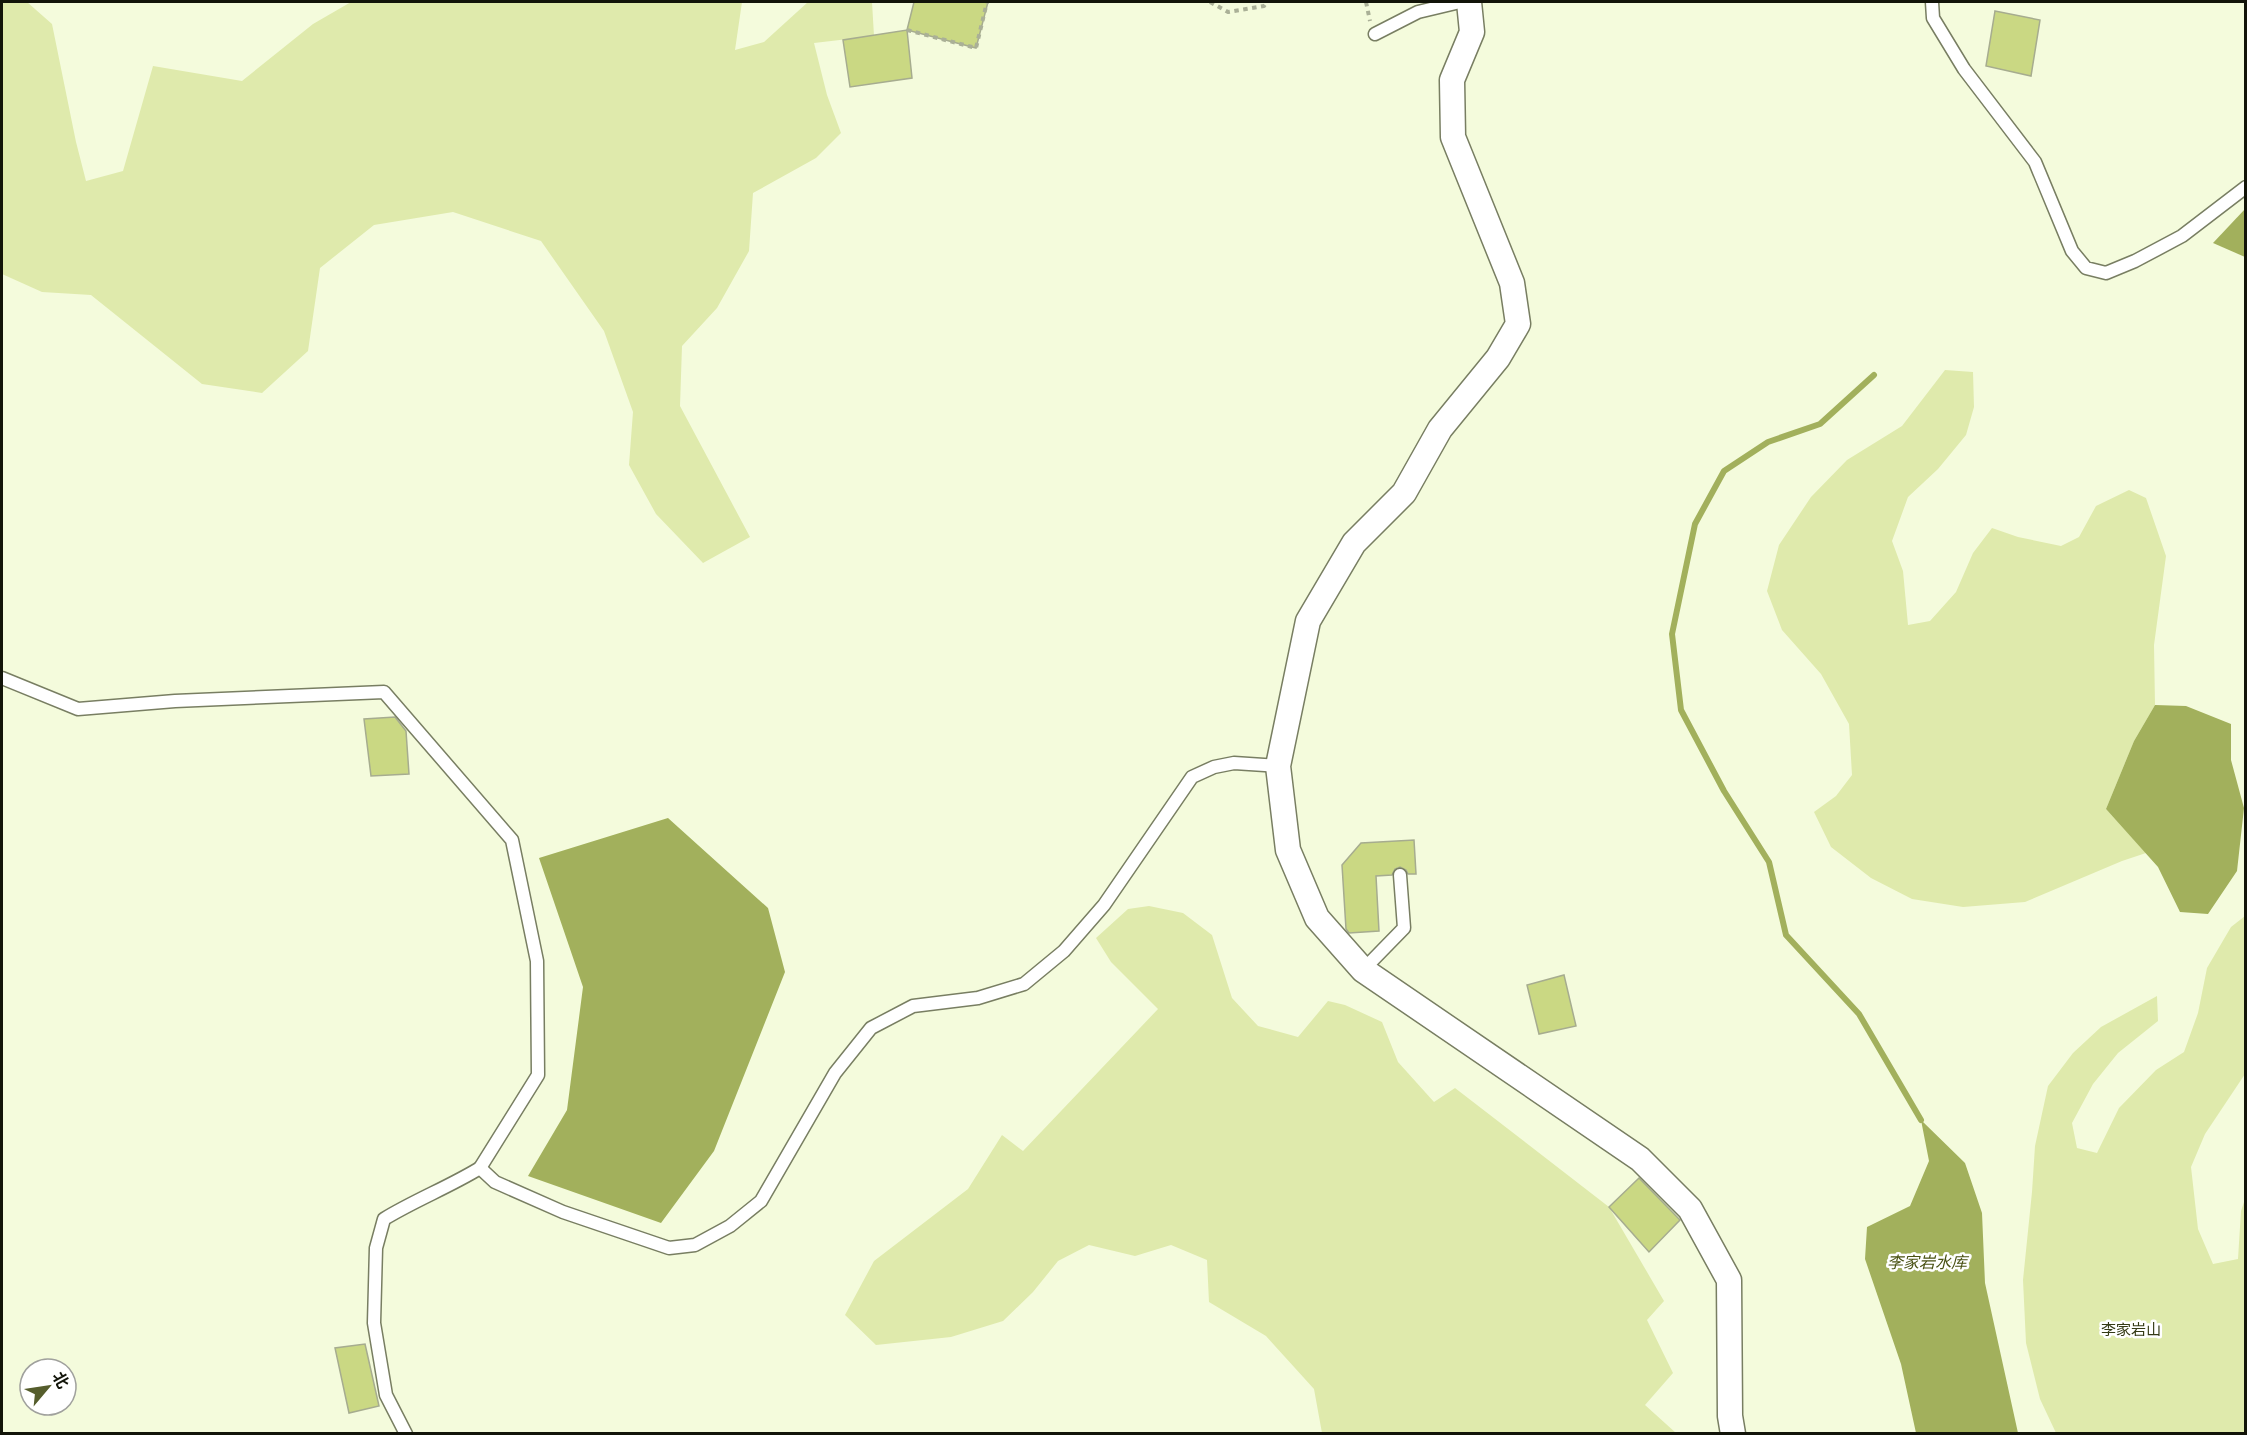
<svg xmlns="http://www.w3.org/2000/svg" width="2247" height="1435" font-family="'Noto Sans','Noto Sans SC',sans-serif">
  <rect width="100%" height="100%" fill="#f4fbdc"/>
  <g fill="#dfeaac">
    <polygon points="2,2 27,2 52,24 76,142 86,181 123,171 153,66 242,81 313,24 351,2 742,2 735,50 764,42 808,2 872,2 874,36 814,43 827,95 841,133 816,158 753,193 749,251 717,308 682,346 680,406 750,537 703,563 656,514 629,465 633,412 604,331 541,241 453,212 374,225 320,268 308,351 262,393 202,384 91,295 42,292 2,274"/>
    <polygon points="1945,370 1973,372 1974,407 1966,435 1938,469 1908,497 1892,541 1903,571 1908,625 1930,621 1956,592 1973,553 1992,528 2018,537 2061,546 2079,537 2096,506 2129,490 2146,498 2166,556 2154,645 2155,705 2134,741 2106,809 2146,853 2122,861 2025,902 1963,907 1912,899 1871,878 1831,847 1814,812 1836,796 1852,775 1849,724 1821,674 1782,630 1767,591 1779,545 1811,497 1847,460 1902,426"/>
    <polygon points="1149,906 1183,913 1212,935 1232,998 1258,1026 1298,1037 1328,1001 1345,1005 1382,1022 1398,1062 1434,1102 1455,1088 1609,1207 1664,1301 1647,1320 1673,1373 1645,1405 1676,1433 1322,1433 1314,1389 1266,1336 1209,1302 1207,1260 1171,1245 1135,1256 1089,1245 1058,1261 1033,1292 1003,1321 951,1337 876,1345 845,1315 874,1261 968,1189 1002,1135 1023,1151 1158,1009 1111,962 1096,938 1128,909"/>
    <polygon points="2245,916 2245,1074 2205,1134 2191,1167 2198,1229 2213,1264 2238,1259 2241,1211 2245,1199 2245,1433 2056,1433 2040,1399 2026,1343 2023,1280 2032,1192 2035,1146 2048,1086 2073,1053 2101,1027 2157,996 2158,1021 2118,1053 2093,1084 2072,1123 2077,1148 2097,1153 2119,1108 2156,1070 2184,1052 2198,1013 2207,968 2231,927"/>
  </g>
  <g fill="#a2b05c">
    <polygon points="2245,209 2245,257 2213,243"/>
    <polygon points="2155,705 2186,706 2231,724 2231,760 2244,808 2237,871 2208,914 2180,912 2158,867 2106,809 2134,741"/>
    <polygon points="668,818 768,908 785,972 714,1151 661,1223 528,1176 567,1110 583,987 539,858"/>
    <polygon points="1921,1120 1965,1163 1982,1213 1985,1283 2018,1433 1916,1433 1901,1364 1865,1259 1867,1227 1910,1206 1929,1161"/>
  </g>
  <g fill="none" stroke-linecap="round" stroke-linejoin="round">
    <polyline stroke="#a2b05c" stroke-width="6" points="1874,375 1820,424 1768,442 1724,471 1695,524 1672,634 1681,710 1724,791 1769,862 1786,935 1859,1014 1921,1120"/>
  </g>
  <g fill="#cad883" stroke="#a6ac8f" stroke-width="1.5">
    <polygon points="914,2 988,2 976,48 907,30"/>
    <polygon points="1995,11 2040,20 2031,76 1986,66"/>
    <polygon points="907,30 912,78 850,87 843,40"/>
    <polygon points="395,717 406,731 409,774 371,776 364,719"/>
    <polygon points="1414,840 1416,874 1408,874 1406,870 1400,867 1395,869 1392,875 1376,876 1379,931 1349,933 1346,929 1342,865 1361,843"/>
    <polygon points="1564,975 1576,1026 1539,1034 1527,985"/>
    <polygon points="1639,1178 1680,1220 1649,1252 1609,1207"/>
    <polygon points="365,1344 379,1406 349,1413 335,1348"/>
  </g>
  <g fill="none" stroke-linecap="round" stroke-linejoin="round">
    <defs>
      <g id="service">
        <polyline points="1932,2 1933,18 1964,69 2035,162 2072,251 2086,268 2106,273 2135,261 2182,236 2246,187"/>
        <polyline points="1375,34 1418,12 1460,2"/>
        <polyline points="2,678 78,709 175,701 384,692 512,840 537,961 538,1075 480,1168"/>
        <polyline points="1363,970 1404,928 1400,875"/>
        <path d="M406,1434L386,1395L374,1323L376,1248L384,1219C415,1200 449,1187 480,1168L495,1182L563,1212L669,1248L695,1245L730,1226L761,1201L835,1073L871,1028L913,1006L978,998L1024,984L1064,951L1104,905L1192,777L1214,767L1234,763L1278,766"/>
      </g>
      <polyline id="minor" points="1469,2 1472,32 1452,80 1453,137 1512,283 1518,324 1498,358 1440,429 1404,493 1354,543 1308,621 1278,766 1288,850 1317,918 1363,970 1640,1159 1690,1209 1729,1280 1730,1416 1733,1434"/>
    </defs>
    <use href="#service" stroke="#787e62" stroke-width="15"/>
    <use href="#minor" stroke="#787e62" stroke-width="27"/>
    <g stroke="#aab097" stroke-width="4" stroke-dasharray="4.5 4.5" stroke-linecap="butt">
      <polyline points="1210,2 1228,12 1264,6 1267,2"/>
      <polyline points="1366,2 1370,21"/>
      <polyline points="907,30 976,48 987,2"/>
    </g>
    <use href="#service" stroke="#fff" stroke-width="12"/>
    <use href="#minor" stroke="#fff" stroke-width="24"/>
  </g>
  <g text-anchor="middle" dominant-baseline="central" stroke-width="5" stroke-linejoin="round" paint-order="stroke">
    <g font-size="15" fill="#353a16" stroke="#fff">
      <text x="2131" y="1329">李家岩山</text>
    </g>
    <g font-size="16" font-style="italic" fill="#495113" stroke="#fff">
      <text x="1927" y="1262">李家岩水库</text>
    </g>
  </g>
  <rect width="2247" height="1435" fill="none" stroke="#121409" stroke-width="6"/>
  <g transform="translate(48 1387) rotate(61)"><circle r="28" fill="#ffffff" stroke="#a0a19d" stroke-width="1.5"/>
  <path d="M0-4.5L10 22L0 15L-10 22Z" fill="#555d2c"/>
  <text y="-9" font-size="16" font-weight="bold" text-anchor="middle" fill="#121409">北</text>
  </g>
</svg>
